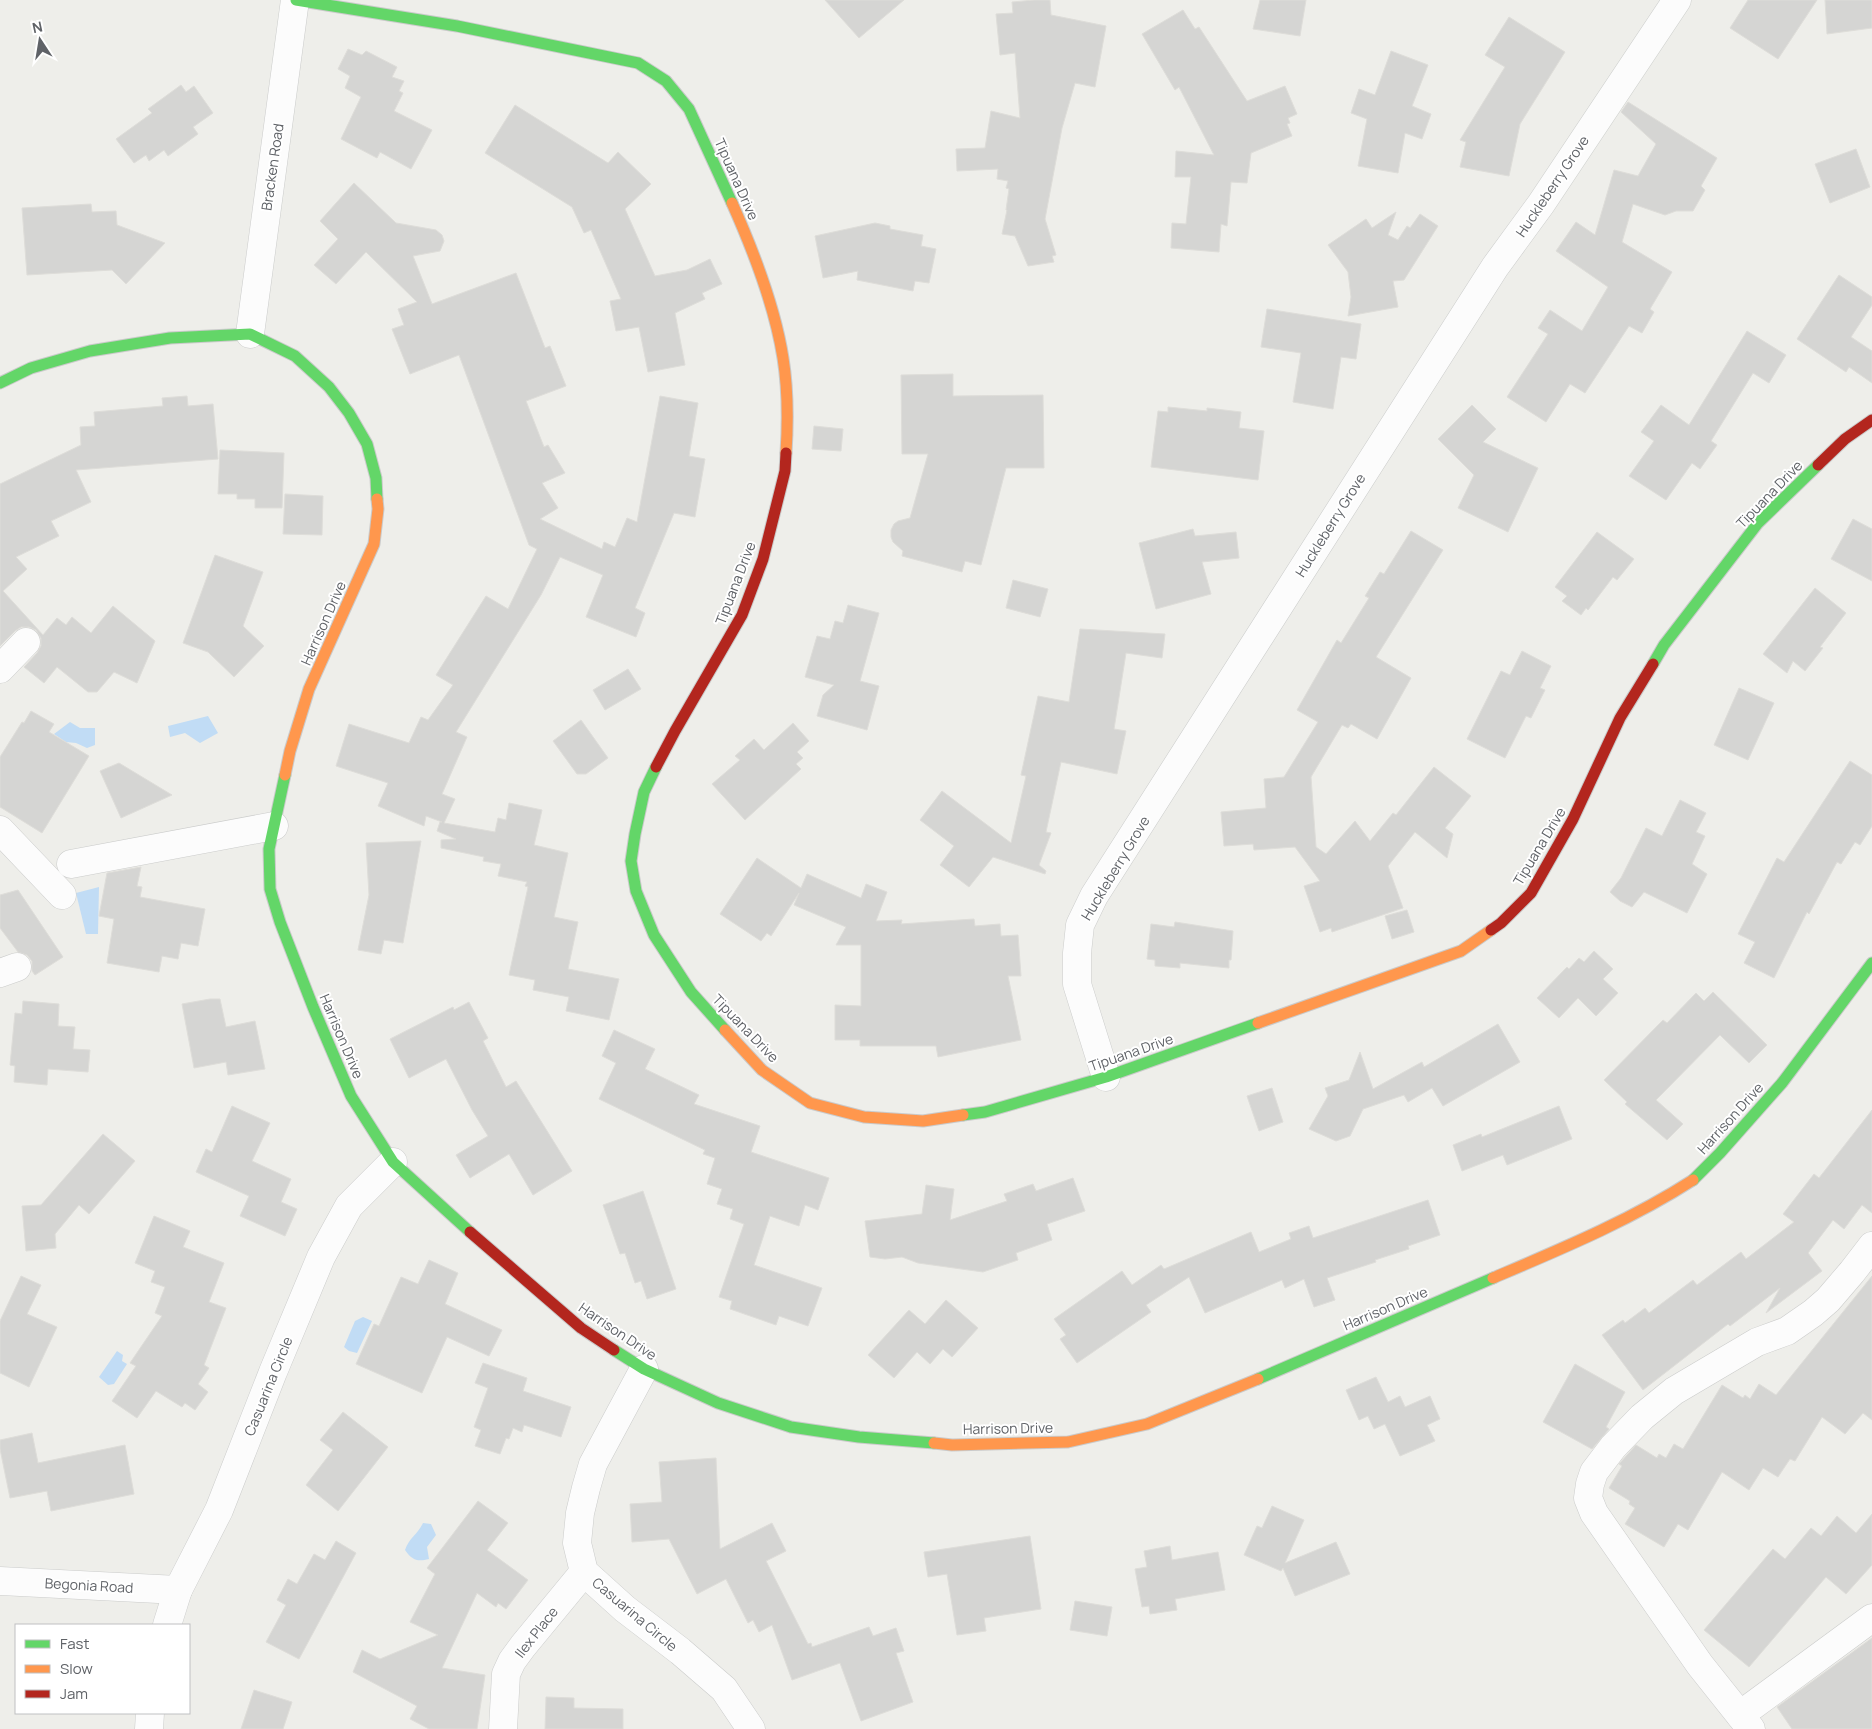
<svg xmlns="http://www.w3.org/2000/svg" width="1872" height="1729" font-family="Manrope,sans-serif">
  <rect width="100%" height="100%" fill="#eeeeea"/>
  <g fill="#c1dcf5">
    <polygon points="208,716 218,733 200,743 185,733 170,737 168,726"/>
    <polygon points="70,722 80,728 95,728 95,745 87,748 76,743 66,742 54,734"/>
    <polygon points="99,887 98,934 86,934 76,893"/>
    <polygon points="363,1317 372,1321 357,1353 349,1351 344,1347 355,1321"/>
    <polygon points="117,1351 123,1355 122,1361 127,1364 114,1384 108,1385 99,1377"/>
    <path d="M423,1523L431,1524L436,1535L427,1547L429,1559C417,1562 412,1560 405,1550C409,1538 418,1534 423,1523Z"/>
  </g>
  <g fill="#d5d5d3" stroke="#deddd9">
    <polygon points="825,0 904,0 859,38"/>
    <polygon points="1034,0 1050,0 1051,15 1106,26 1095,87 1075,83 1062,128 1045,219 1056,255 1052,256 1054,262 1028,266 1015,236 1002,234 1007,210 1006,210 1009,189 1006,188 1008,181 997,179 998,169 957,171 956,149 985,148 991,111 1020,118 1015,53 1000,55 996,14 1013,13 1012,2"/>
    <polygon points="1260,0 1306,0 1300,36 1253,29"/>
    <polygon points="1748,0 1817,0 1778,59 1730,28"/>
    <polygon points="1825,0 1872,0 1872,28 1827,34"/>
    <polygon points="1183,10 1195,29 1199,27 1247,101 1285,86 1297,114 1288,118 1290,123 1287,124 1292,136 1251,153 1247,183 1231,182 1227,226 1221,224 1219,252 1171,248 1172,223 1186,224 1191,177 1175,177 1176,151 1214,155 1179,87 1175,90 1142,34"/>
    <polygon points="1509,17 1565,52 1520,124 1509,176 1460,167 1466,142 1460,140 1505,67 1485,55"/>
    <polygon points="348,49 362,55 366,51 397,67 392,77 404,81 399,91 403,93 394,111 432,130 411,169 380,152 377,158 341,139 361,97 345,88 350,76 338,69"/>
    <polygon points="1391,51 1428,65 1412,106 1431,114 1422,139 1405,133 1398,173 1358,166 1367,119 1351,113 1359,89 1375,95"/>
    <polygon points="181,85 186,92 194,86 213,113 193,127 198,134 168,156 164,150 149,161 146,155 134,163 116,139 152,113 148,109"/>
    <polygon points="1628,102 1717,158 1701,186 1705,190 1693,211 1676,211 1665,215 1633,204 1622,242 1672,272 1650,309 1654,312 1642,333 1629,326 1585,393 1570,384 1546,422 1507,397 1548,334 1538,328 1550,310 1582,331 1608,287 1556,251 1576,222 1595,235 1614,170 1638,176 1656,144 1621,112"/>
    <polygon points="515,105 608,163 618,152 651,184 625,209 655,276 687,270 710,259 722,284 702,293 705,299 675,313 685,365 648,372 639,327 616,331 610,301 621,299 591,230 584,233 572,207 485,153"/>
    <polygon points="1856,149 1870,187 1830,203 1815,164"/>
    <polygon points="354,183 396,223 436,230 442,235 444,241 440,251 413,256 432,304 516,273 545,348 550,346 566,386 526,401 544,447 548,445 565,473 542,483 558,508 540,519 602,549 604,542 615,547 627,518 637,522 660,396 698,403 689,456 705,459 695,517 674,513 635,608 645,613 636,637 586,617 603,575 560,557 541,595 456,732 467,737 442,794 455,799 444,823 495,832 498,818 506,820 509,803 542,810 534,845 568,853 554,917 578,922 568,969 619,979 609,1020 566,1011 569,997 533,990 535,980 509,975 528,887 525,886 527,882 498,876 501,864 483,861 484,857 441,848 441,840 456,839 437,831 440,822 442,822 426,816 424,826 378,806 388,783 336,766 349,724 409,743 421,717 428,720 453,685 436,675 486,596 508,609 537,549 529,545 459,355 410,374 392,329 404,325 398,309 417,302 366,252 336,284 314,265 338,239 320,221"/>
    <polygon points="91,204 92,212 116,211 117,225 165,243 126,284 112,270 27,275 22,208"/>
    <polygon points="1396,212 1388,235 1398,240 1407,226 1410,228 1420,214 1438,226 1404,280 1393,281 1398,307 1348,316 1351,297 1348,272 1328,245 1366,219 1372,228"/>
    <polygon points="875,223 890,226 890,229 923,235 921,246 936,249 929,283 915,281 913,291 857,280 858,271 823,278 815,236"/>
    <polygon points="1839,275 1872,297 1872,305 1851,337 1872,351 1872,383 1849,367 1846,372 1797,339"/>
    <polygon points="1267,309 1361,324 1356,359 1341,357 1333,409 1293,402 1301,353 1261,347"/>
    <polygon points="1747,331 1786,355 1769,383 1753,373 1711,441 1717,445 1700,469 1692,463 1666,500 1629,476 1654,441 1641,432 1661,405 1689,425"/>
    <polygon points="953,374 953,396 1043,395 1044,468 1006,468 981,565 965,561 962,572 902,556 903,551 893,542 891,537 891,530 894,524 898,521 910,518 928,454 902,454 901,375"/>
    <polygon points="187,396 188,406 213,404 218,459 76,470 91,502 51,521 59,536 16,557 27,569 3,591 43,635 57,618 66,625 72,617 91,633 113,606 155,641 137,683 114,672 97,692 88,692 57,667 44,683 24,667 37,653 41,646 41,638 36,630 29,627 21,627 15,631 0,646 0,484 81,445 80,427 95,426 94,412 163,406 162,398"/>
    <polygon points="1472,405 1496,429 1483,442 1538,468 1508,532 1458,508 1474,475 1438,439"/>
    <polygon points="1168,407 1207,411 1207,408 1241,412 1239,428 1264,431 1258,480 1151,467 1158,411 1168,412"/>
    <polygon points="814,426 843,429 841,451 812,449"/>
    <polygon points="220,450 284,453 282,508 255,508 255,499 237,499 237,494 218,494"/>
    <polygon points="285,494 323,496 322,535 283,534"/>
    <polygon points="1853,519 1872,529 1872,581 1831,559"/>
    <polygon points="1193,529 1195,536 1236,532 1239,558 1202,562 1211,594 1156,609 1139,543"/>
    <polygon points="1411,531 1443,550 1376,657 1411,678 1377,739 1351,724 1348,728 1342,725 1311,777 1316,847 1326,854 1355,821 1370,841 1393,813 1396,815 1434,767 1471,796 1445,828 1453,834 1447,858 1415,832 1388,866 1403,908 1332,932 1331,928 1320,932 1304,886 1320,881 1295,847 1254,850 1253,844 1224,846 1221,812 1266,808 1264,779 1284,777 1318,722 1297,710 1337,640 1341,643 1369,598 1365,596 1380,572 1384,574"/>
    <polygon points="1597,532 1634,559 1617,580 1613,577 1588,610 1586,608 1581,615 1562,601 1567,596 1555,587"/>
    <polygon points="215,555 263,572 243,626 264,646 234,677 208,652 183,643"/>
    <polygon points="1013,580 1048,589 1040,617 1006,608"/>
    <polygon points="1815,588 1846,613 1820,647 1823,648 1805,671 1793,661 1787,673 1763,654"/>
    <polygon points="848,605 879,613 860,681 879,686 867,730 817,716 823,695 834,685 805,677 817,636 830,639 835,621 843,623"/>
    <polygon points="1080,629 1165,634 1162,658 1126,653 1114,729 1126,731 1117,774 1061,762 1046,832 1051,833 1039,865 1046,871 1045,874 993,857 969,887 940,865 954,846 920,820 942,791 1011,843 1026,776 1021,775 1038,696 1069,702"/>
    <polygon points="1522,651 1551,666 1540,688 1545,690 1531,718 1526,716 1505,758 1467,739 1501,671 1510,675"/>
    <polygon points="628,669 641,689 605,710 593,690"/>
    <polygon points="1739,688 1774,703 1748,760 1714,745"/>
    <polygon points="31,711 54,724 49,732 89,756 42,833 0,807 0,757 22,722 24,723"/>
    <polygon points="581,720 608,758 586,774 577,774 553,741"/>
    <polygon points="793,723 809,741 797,752 803,758 796,764 801,769 745,820 712,784 740,760 735,756 754,739 764,750"/>
    <polygon points="1850,761 1872,775 1872,826 1860,845 1855,842 1841,864 1837,862 1809,914 1807,912 1774,978 1744,963 1755,942 1738,934 1777,858 1784,862"/>
    <polygon points="119,763 172,795 121,818 100,771"/>
    <polygon points="1680,800 1706,813 1696,832 1705,836 1692,864 1707,874 1687,913 1644,892 1632,907 1620,901 1610,892 1621,878 1646,828 1662,836"/>
    <polygon points="421,841 403,943 384,940 381,954 358,950 369,895 366,843"/>
    <polygon points="757,858 801,888 807,874 861,898 866,884 887,892 876,921 902,920 901,924 974,919 975,926 1000,924 1001,936 1018,935 1021,976 1008,976 1021,1040 938,1057 936,1046 860,1046 860,1040 835,1040 835,1005 861,1006 861,945 836,945 846,927 794,905 799,893 771,936 767,933 761,941 720,914"/>
    <polygon points="141,867 137,886 142,887 140,897 205,909 198,946 181,943 178,959 162,956 159,972 107,963 114,919 99,916 107,873"/>
    <polygon points="18,890 63,957 35,975 32,971 32,961 27,955 18,952 0,928 0,895"/>
    <polygon points="1407,910 1414,932 1392,939 1385,916"/>
    <polygon points="1175,922 1233,931 1231,960 1229,960 1229,968 1180,963 1180,968 1155,966 1155,960 1147,959 1151,924 1174,927"/>
    <polygon points="1594,951 1613,969 1603,979 1618,993 1596,1016 1578,998 1559,1018 1537,998 1567,967 1569,969 1579,958 1584,962"/>
    <polygon points="1713,992 1767,1045 1749,1063 1720,1035 1656,1100 1683,1124 1667,1140 1625,1104 1627,1102 1604,1080 1663,1020 1667,1023 1696,993 1704,1001"/>
    <polygon points="210,999 220,999 226,1027 255,1021 265,1069 228,1075 226,1062 194,1068 182,1004"/>
    <polygon points="23,1001 59,1004 58,1026 75,1027 73,1049 90,1050 88,1072 48,1069 47,1085 14,1082 15,1066 10,1065 15,1013 22,1014"/>
    <polygon points="469,1002 488,1038 483,1041 506,1087 516,1081 572,1171 533,1195 509,1154 470,1178 456,1155 488,1136 472,1110 446,1059 409,1078 390,1039 453,1007 454,1010"/>
    <polygon points="1498,1024 1520,1062 1443,1106 1432,1088 1408,1102 1404,1095 1363,1109 1350,1136 1336,1141 1309,1129 1328,1096 1325,1088 1349,1080 1360,1052 1373,1089 1422,1062 1424,1067"/>
    <polygon points="614,1030 655,1049 645,1069 699,1095 694,1104 760,1126 751,1152 829,1178 818,1210 805,1205 799,1226 770,1216 754,1265 822,1288 808,1326 779,1316 776,1325 730,1309 732,1301 719,1297 744,1224 730,1219 733,1209 717,1204 722,1189 707,1184 715,1158 703,1154 705,1150 599,1099 616,1063 602,1056"/>
    <polygon points="1272,1088 1283,1122 1259,1131 1247,1096"/>
    <polygon points="232,1106 270,1123 252,1161 291,1179 281,1202 297,1209 285,1236 240,1216 249,1196 196,1172 206,1149 212,1152"/>
    <polygon points="1559,1106 1572,1139 1507,1165 1503,1155 1462,1171 1453,1145 1481,1134 1482,1137"/>
    <polygon points="1872,1110 1872,1213 1862,1205 1844,1229 1833,1220 1808,1253 1822,1271 1766,1313 1780,1288 1730,1326 1728,1324 1643,1390 1602,1335 1623,1320 1625,1323 1645,1308 1649,1313 1693,1280 1697,1285 1741,1252 1746,1259 1794,1222 1783,1214 1814,1174 1819,1178"/>
    <polygon points="103,1134 135,1161 89,1214 79,1205 55,1234 56,1248 26,1251 22,1206 41,1205"/>
    <polygon points="1073,1178 1085,1211 1047,1224 1052,1240 1016,1253 1018,1260 983,1272 918,1263 902,1257 885,1259 870,1257 865,1221 922,1214 926,1185 954,1189 950,1220 1007,1201 1004,1194 1033,1184 1036,1191"/>
    <polygon points="643,1191 676,1289 647,1299 641,1281 635,1283 625,1253 620,1254 603,1205"/>
    <polygon points="1428,1200 1440,1235 1408,1246 1409,1249 1375,1260 1376,1262 1327,1278 1335,1300 1314,1307 1304,1279 1285,1288 1282,1280 1205,1313 1189,1277 1146,1305 1151,1312 1077,1363 1060,1339 1066,1335 1054,1319 1122,1271 1132,1285 1161,1265 1164,1269 1251,1232 1259,1252 1291,1239 1289,1233 1309,1226 1313,1238"/>
    <polygon points="154,1216 190,1231 183,1247 224,1263 209,1302 226,1308 204,1365 209,1368 198,1384 208,1392 195,1410 185,1403 182,1407 156,1391 137,1418 112,1401 136,1366 130,1363 162,1316 155,1313 165,1287 151,1282 155,1271 135,1263"/>
    <polygon points="429,1260 458,1273 445,1304 502,1330 489,1356 447,1337 422,1393 356,1364 374,1324 379,1326 401,1277 418,1284"/>
    <polygon points="21,1276 41,1285 27,1314 57,1327 29,1387 0,1373 0,1321"/>
    <polygon points="1872,1276 1872,1420 1863,1413 1845,1434 1822,1417 1795,1461 1790,1459 1778,1477 1763,1468 1749,1490 1722,1472 1688,1530 1678,1524 1664,1547 1625,1524 1635,1508 1629,1504 1630,1501 1609,1488 1622,1466 1619,1464 1636,1445 1657,1458 1659,1454 1666,1458 1674,1444 1683,1449 1722,1385 1743,1398 1745,1395 1750,1399 1759,1384 1776,1395"/>
    <polygon points="946,1300 978,1328 952,1357 943,1349 930,1364 917,1352 894,1378 868,1355 909,1310 925,1324"/>
    <polygon points="483,1363 527,1378 523,1391 571,1407 561,1437 524,1425 522,1432 513,1428 509,1439 506,1438 500,1454 475,1446 481,1430 474,1427 488,1388 475,1383"/>
    <polygon points="1575,1364 1625,1392 1606,1427 1609,1429 1592,1449 1543,1422"/>
    <polygon points="1376,1377 1388,1402 1400,1396 1405,1407 1430,1396 1440,1419 1427,1425 1435,1441 1400,1456 1385,1424 1374,1429 1368,1416 1359,1420 1346,1390"/>
    <polygon points="343,1412 388,1447 338,1511 306,1485 333,1450 320,1440"/>
    <polygon points="32,1433 38,1463 125,1445 134,1494 51,1511 47,1491 10,1498 0,1449 0,1440"/>
    <polygon points="716,1458 720,1549 772,1523 786,1551 766,1561 808,1644 811,1643 812,1647 869,1627 873,1636 896,1628 904,1651 896,1653 913,1702 861,1721 840,1663 792,1680 772,1625 759,1632 753,1620 748,1623 726,1579 697,1594 669,1539 632,1542 630,1504 662,1502 659,1462"/>
    <polygon points="478,1501 508,1523 487,1550 528,1580 506,1609 498,1603 496,1607 477,1593 442,1668 485,1675 477,1729 429,1729 410,1719 417,1706 353,1672 362,1650 380,1659 438,1635 410,1622 435,1574 427,1568"/>
    <polygon points="1272,1506 1304,1520 1285,1563 1336,1542 1350,1574 1295,1596 1283,1568 1281,1571 1244,1555 1257,1526 1262,1528"/>
    <polygon points="1872,1514 1872,1565 1846,1594 1826,1577 1749,1667 1704,1630 1773,1549 1785,1559 1811,1528 1821,1536 1837,1516 1856,1533"/>
    <polygon points="1030,1536 1041,1609 984,1618 986,1631 957,1635 947,1574 928,1577 924,1552"/>
    <polygon points="336,1541 356,1553 299,1659 266,1642 286,1605 277,1600 288,1579 297,1584 314,1554 325,1560"/>
    <polygon points="1170,1546 1172,1560 1218,1552 1225,1590 1175,1599 1177,1610 1150,1614 1149,1606 1142,1607 1135,1569 1147,1567 1144,1551"/>
    <polygon points="1075,1601 1112,1607 1107,1636 1070,1630"/>
    <polygon points="1872,1638 1872,1729 1792,1729 1777,1707"/>
    <polygon points="254,1690 292,1702 283,1729 241,1729"/>
    <polygon points="546,1697 574,1698 574,1708 623,1709 623,1729 545,1729"/>
  </g>
  <g fill="none" stroke-linecap="round" stroke-linejoin="round">
    <defs>
      <g id="street">
        <polyline points="250,334 295,0"/>
        <polyline points="0,669 26,642"/>
        <polyline points="0,830 62,895"/>
        <polyline points="71,864 274,826"/>
        <polyline points="0,973 17,967"/>
        <polyline points="1106,1077 1077,984 1077,953 1080,925 1094,896 1495,267 1541,204 1677,0"/>
        <polyline points="644,1369 593,1464 586,1488 580,1513 577,1543 584,1572 625,1609 680,1651 724,1689 751,1729"/>
        <polyline points="0,1581 178,1590"/>
        <polyline points="167,1625 178,1590 219,1510 273,1372 321,1257 349,1206 393,1162"/>
        <polyline points="1740,1715 1872,1618"/>
        <polyline points="149,1729 150,1713"/>
        <polyline points="503,1729 506,1674 512,1661 523,1646 584,1572"/>
        <polyline points="1751,1729 1700,1665 1594,1513 1588,1498 1590,1484 1594,1472 1613,1447 1642,1417 1674,1391 1757,1342 1787,1331 1813,1313 1828,1300 1852,1272 1872,1246"/>
      </g>
      <g id="fast">
        <polyline points="296,0 457,26 638,63 666,81 689,109 732,203"/>
        <polyline points="0,383 31,368 90,351 170,338 250,334 295,356 329,387 349,413 367,444 376,478 377,499"/>
        <polyline points="1653,664 1664,645 1758,523 1818,465"/>
        <polyline points="656,767 644,792 635,834 631,861 636,891 654,935 691,992 725,1030"/>
        <polyline points="285,775 269,849 270,889 280,922 313,1007 351,1096 393,1162 470,1232"/>
        <polyline points="963,1115 985,1112 1106,1077 1258,1023"/>
        <polyline points="1693,1180 1720,1153 1782,1083 1872,963"/>
        <polyline points="614,1350 644,1369 718,1403 791,1427 859,1437 934,1443"/>
        <polyline points="1258,1379 1493,1278"/>
      </g>
      <g id="slow">
        <path d="M732,203C753,250 775,307 783,358C788,389 788,422 786,453"/>
        <polyline points="285,775 290,751 309,689 374,544 378,509 377,499"/>
        <polyline points="1258,1023 1461,951 1491,930"/>
        <polyline points="725,1030 762,1070 810,1103 864,1117 923,1121 963,1115"/>
        <path d="M1493,1278C1561,1249 1631,1220 1693,1180"/>
        <polyline points="934,1443 952,1445 1068,1442 1147,1424 1258,1379"/>
      </g>
      <g id="jam">
        <polyline points="1818,465 1845,439 1872,420"/>
        <polyline points="656,767 675,731 742,615 763,559 785,471 786,453"/>
        <polyline points="1491,930 1501,923 1531,893 1573,819 1620,718 1653,664"/>
        <polyline points="470,1232 581,1328 614,1350"/>
      </g>
    </defs>
    <use href="#street" stroke="#cbcccb" stroke-width="29"/>
    <use href="#fast" stroke="#cacaca" stroke-width="13"/>
    <use href="#slow" stroke="#cacaca" stroke-width="13"/>
    <use href="#jam" stroke="#cacaca" stroke-width="13"/>
    <use href="#street" stroke="#fcfcfc" stroke-width="28"/>
    <use href="#fast" stroke="#63d668" stroke-width="11"/>
    <use href="#slow" stroke="#ff974d" stroke-width="11"/>
    <use href="#jam" stroke="#b3261e" stroke-width="11"/>
  </g>
  <g text-anchor="middle" dominant-baseline="central" stroke-width="4" stroke-linejoin="round" paint-order="stroke">
    <g font-size="14" fill="#5f6267" stroke="#fff">
      <text transform="translate(272 167) rotate(-82)">Bracken Road</text>
      <text transform="translate(737 179) rotate(66)">Tipuana Drive</text>
      <text transform="translate(1552 186) rotate(-56)">Huckleberry Grove</text>
      <text transform="translate(1769 494) rotate(-46)">Tipuana Drive</text>
      <text transform="translate(1330 525) rotate(-58)">Huckleberry Grove</text>
      <text transform="translate(735 583) rotate(-69)">Tipuana Drive</text>
      <text transform="translate(323 623) rotate(-66)">Harrison Drive</text>
      <text transform="translate(1539 846) rotate(-59)">Tipuana Drive</text>
      <text transform="translate(1115 868) rotate(-59)">Huckleberry Grove</text>
      <text transform="translate(746 1028) rotate(46)">Tipuana Drive</text>
      <text transform="translate(342 1036) rotate(67)">Harrison Drive</text>
      <text transform="translate(1131 1052) rotate(-19)">Tipuana Drive</text>
      <text transform="translate(1730 1118) rotate(-48)">Harrison Drive</text>
      <text transform="translate(1385 1308) rotate(-23)">Harrison Drive</text>
      <text transform="translate(618 1331) rotate(34)">Harrison Drive</text>
      <text transform="translate(268 1386) rotate(-68)">Casuarina Circle</text>
      <text transform="translate(1008 1428) rotate(-1)">Harrison Drive</text>
      <text transform="translate(89 1585) rotate(3)">Begonia Road</text>
      <text transform="translate(635 1614) rotate(40)">Casuarina Circle</text>
      <text transform="translate(536 1632) rotate(-52)">Ilex Place</text>
    </g>
  </g>
  <rect x="15" y="1624" width="175" height="90" fill="#ffffff" stroke="#bfc0c2"/>
  <rect x="25" y="1640" width="25" height="8" fill="#63d668" stroke="#bfc0c2"/>
  <text x="60" y="1649" font-size="15" fill="#5f6267">Fast</text>
  <rect x="25" y="1665" width="25" height="8" fill="#ff974d" stroke="#bfc0c2"/>
  <text x="60" y="1674" font-size="15" fill="#5f6267">Slow</text>
  <rect x="25" y="1690" width="25" height="8" fill="#b3261e" stroke="#bfc0c2"/>
  <text x="60" y="1699" font-size="15" fill="#5f6267">Jam</text>
  <g transform="translate(40 40) rotate(348)" stroke="#ffffff" stroke-width="4" paint-order="stroke">
  <path d="M0-4L9 19L0 12L-9 19Z" fill="#5f6267"/>
  <text y="-8" font-size="14" font-weight="bold" text-anchor="middle" fill="#5f6267">N</text>
  </g>
</svg>
